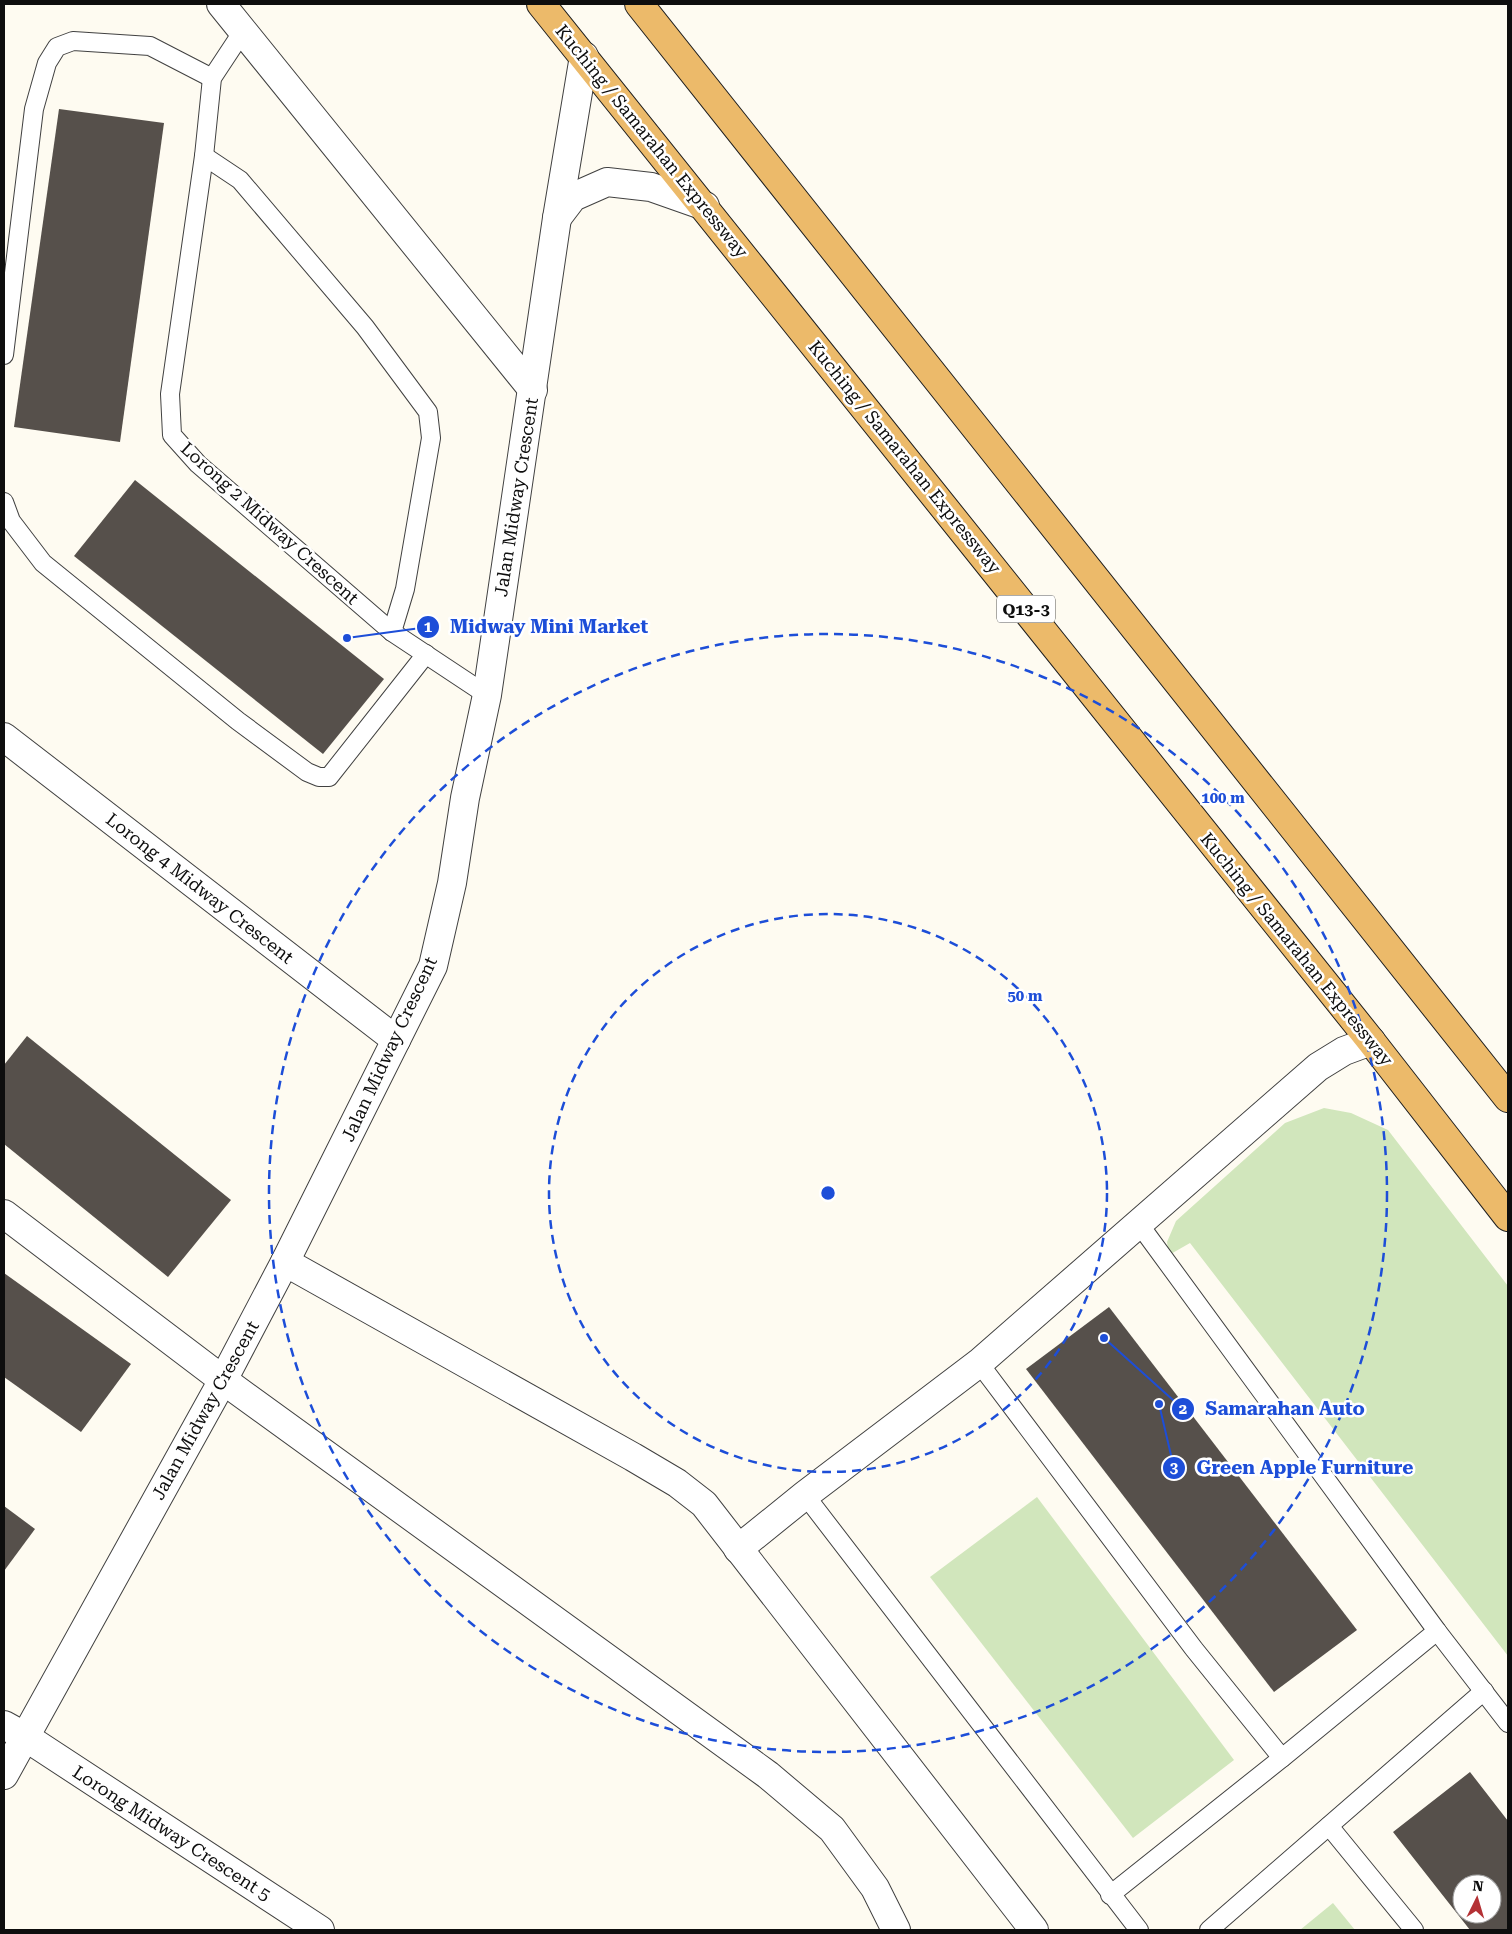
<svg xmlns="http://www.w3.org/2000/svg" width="1512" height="1934" font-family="'Roboto Serif',serif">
  <rect width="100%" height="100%" fill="#fefbf1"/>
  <g fill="#d1e6bc">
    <polygon points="1324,1108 1351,1113 1388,1130 1508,1286 1508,1656 1190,1243 1169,1255 1167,1242 1176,1221 1285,1123"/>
    <polygon points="1037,1497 1234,1760 1133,1838 930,1577"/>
    <polygon points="1333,1903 1355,1930 1300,1930"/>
  </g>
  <g fill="#56504b" fill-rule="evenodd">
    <polygon points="59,109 164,123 120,442 14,427"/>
    <polygon points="135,480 384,679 323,754 74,556"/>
    <polygon points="27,1036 231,1200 168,1277 4,1144 4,1065"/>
    <polygon points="4,1273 131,1364 81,1432 4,1377"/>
    <polygon points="1109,1307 1357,1630 1274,1692 1026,1369"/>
    <polygon points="4,1506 35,1529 4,1571"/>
    <path d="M1470,1772L1508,1821V1930H1470L1393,1832ZM1462,1884H1492V1914H1462Z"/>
  </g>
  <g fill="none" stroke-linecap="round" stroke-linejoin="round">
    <defs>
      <g id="service">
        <polyline points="243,31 212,78 204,156 170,394 172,435 198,464 392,632 487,695"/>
        <polyline points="204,156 240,180 365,327 428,412 431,438 405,589 392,632"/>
        <polyline points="4,355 34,109 47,63 57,47 73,41 150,46 212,78"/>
        <polyline points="4,502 11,521 43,563 238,721 307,772 319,777 329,777 426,654"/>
        <polyline points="1139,1224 1437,1631 1508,1723"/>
        <polyline points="979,1363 1194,1649 1282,1758 1437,1631"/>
        <polyline points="805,1495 1139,1930"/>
        <polyline points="1329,1826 1414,1930"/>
        <polyline points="1110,1895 1282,1758"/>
        <polyline points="1209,1930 1484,1691"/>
      </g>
      <g id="minor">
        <polyline points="221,4 533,390"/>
        <polyline points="557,218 573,197 607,182 651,187 705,206"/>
        <polyline points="4,737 396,1040"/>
        <polyline points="4,1214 223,1380 768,1775 832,1829 875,1888 896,1930"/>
        <polyline points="285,1262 633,1457 677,1483 704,1504 1034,1930"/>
        <polyline points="738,1549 805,1495 979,1363 1318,1067 1344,1051 1371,1041"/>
        <polyline points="4,1725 24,1736 320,1930"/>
        <polyline points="4,1775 223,1380 285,1262 433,966 452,883 465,798 487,695 557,218 584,56"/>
      </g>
      <g id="trunk">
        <polyline points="541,4 1371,1041 1508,1217"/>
        <polyline points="639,4 1508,1098"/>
      </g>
    </defs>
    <use href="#service" stroke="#414141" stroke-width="20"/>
    <use href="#minor" stroke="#414141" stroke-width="30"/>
    <use href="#trunk" stroke="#1f1f1f" stroke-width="30"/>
    <use href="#service" stroke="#fff" stroke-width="18"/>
    <use href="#minor" stroke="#fff" stroke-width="28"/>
    <use href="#trunk" stroke="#ecba6a" stroke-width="28"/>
  </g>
  <g fill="none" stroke="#1d4ed8" stroke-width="2.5" stroke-dasharray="9 6">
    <circle cx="828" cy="1193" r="279"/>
    <circle cx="828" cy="1193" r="559"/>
  </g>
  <g text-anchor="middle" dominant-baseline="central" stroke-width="5" stroke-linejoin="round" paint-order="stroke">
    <rect fill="#fff" stroke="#565656" stroke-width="1" x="997" y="595.5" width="58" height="27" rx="4"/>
    <g font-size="16" font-weight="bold" fill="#0e0e0e">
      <text x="1026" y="609">Q13-3</text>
    </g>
    <g font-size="18" fill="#0e0e0e" stroke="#fff">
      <text transform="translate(652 141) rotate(51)">Kuching / Samarahan Expressway</text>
      <text transform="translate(905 457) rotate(51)">Kuching / Samarahan Expressway</text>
      <text transform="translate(516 497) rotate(-81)">Jalan Midway Crescent</text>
      <text transform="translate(270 523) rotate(42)">Lorong 2 Midway Crescent</text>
      <text transform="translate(200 888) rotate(38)">Lorong 4 Midway Crescent</text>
      <text transform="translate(1297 949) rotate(51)">Kuching / Samarahan Expressway</text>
      <text transform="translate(389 1049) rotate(-65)">Jalan Midway Crescent</text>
      <text transform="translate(205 1410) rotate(-61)">Jalan Midway Crescent</text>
      <text transform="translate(172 1833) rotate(33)">Lorong Midway Crescent 5</text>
    </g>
  </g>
  <circle cx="828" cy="1193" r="8" fill="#1d4ed8" stroke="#fff" stroke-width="2.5"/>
  <g font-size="15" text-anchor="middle" font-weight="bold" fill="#1d4ed8" stroke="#fff" stroke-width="5" stroke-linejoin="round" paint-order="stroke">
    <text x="1223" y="803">100 m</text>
    <text x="1025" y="1001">50 m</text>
  </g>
  <path fill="none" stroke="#1d4ed8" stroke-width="2" d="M347 638L428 627M1104 1338L1183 1409M1159 1404L1174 1468"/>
  <g fill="#1d4ed8" stroke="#fff" stroke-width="2">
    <circle cx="347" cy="638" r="5"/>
    <circle cx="1104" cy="1338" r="5"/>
    <circle cx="1159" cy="1404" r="5"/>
    <circle cx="428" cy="627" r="12"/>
    <circle cx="1183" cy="1409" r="12"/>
    <circle cx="1174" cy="1468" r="12"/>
  </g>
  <g font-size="15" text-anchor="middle" font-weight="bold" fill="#fff">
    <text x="428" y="632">1</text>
    <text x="1183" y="1414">2</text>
    <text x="1174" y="1473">3</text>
  </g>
  <g font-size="19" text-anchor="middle" font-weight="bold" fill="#1d4ed8" stroke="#fff" stroke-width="5" stroke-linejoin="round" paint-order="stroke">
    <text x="549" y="633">Midway Mini Market</text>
    <text x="1285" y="1415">Samarahan Auto</text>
    <text x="1305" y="1474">Green Apple Furniture</text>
  </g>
  <rect width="1512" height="1934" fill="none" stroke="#0e0e0e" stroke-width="10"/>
  <g transform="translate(1477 1899) rotate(5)"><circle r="24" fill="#ffffff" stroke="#9f9f9f"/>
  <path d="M0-4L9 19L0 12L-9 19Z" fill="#b43135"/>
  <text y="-8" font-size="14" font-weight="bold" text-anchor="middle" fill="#0e0e0e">N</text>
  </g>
</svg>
